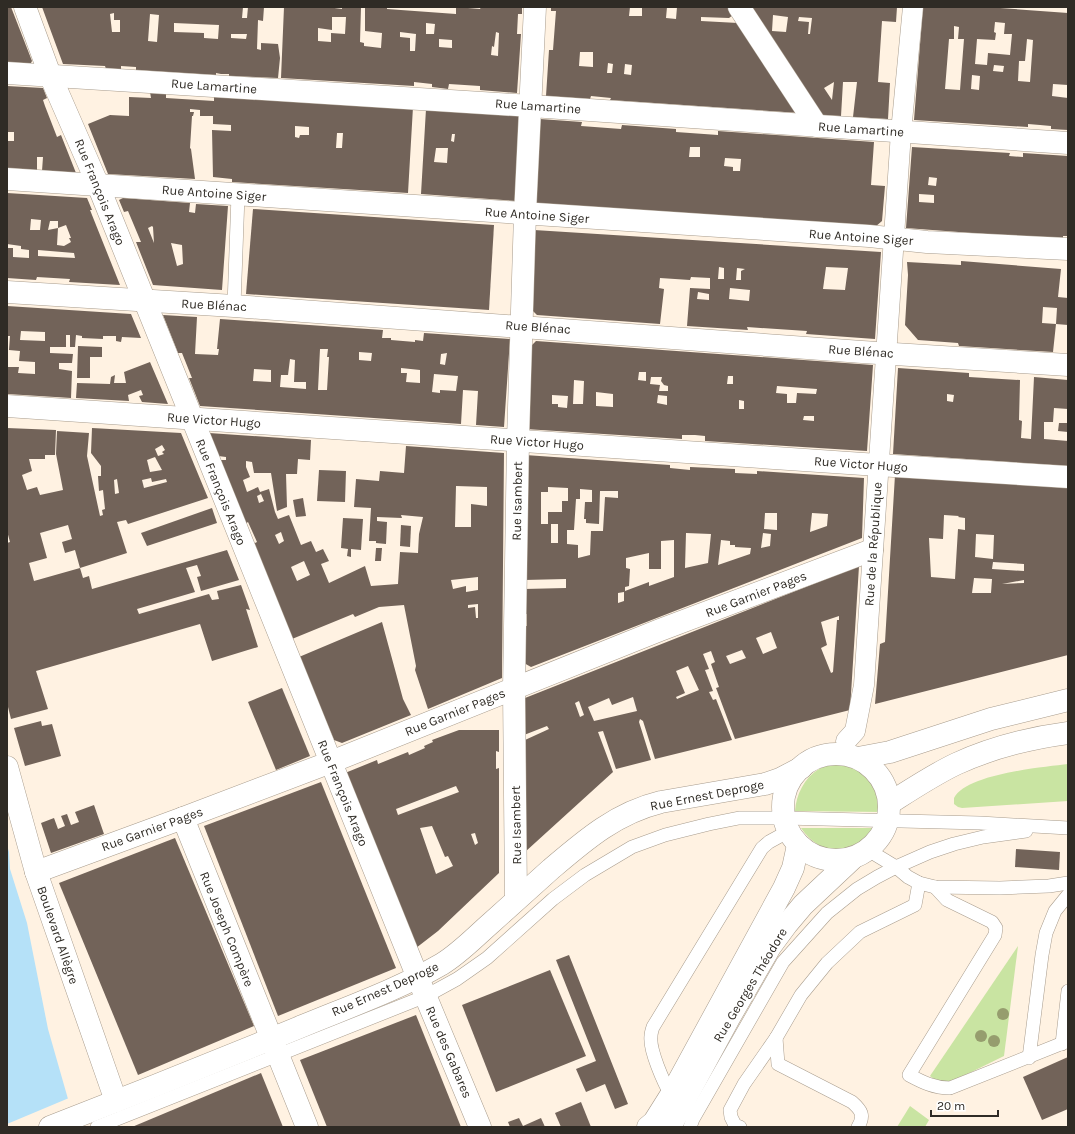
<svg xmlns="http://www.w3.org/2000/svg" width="1075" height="1134" font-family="Karla,sans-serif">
  <rect width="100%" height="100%" fill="#fff2e2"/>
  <g fill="#c9e4a2">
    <path d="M837,763C842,763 848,763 853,764C873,771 881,793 882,812L795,811C796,795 804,778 819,769C824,766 832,765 837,763Z"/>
    <path d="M1068,764V801L962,808L958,807L954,804V798C966,774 1043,767 1068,764Z"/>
    <path d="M801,828H879C874,834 870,840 863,844C840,859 815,849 801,828Z"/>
    <polygon points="1018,946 1004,1056 943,1086 930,1076"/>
    <polygon points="910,1106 929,1120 925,1127 897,1127"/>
  </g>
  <polygon fill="#b5e1f8" points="7,845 9,852 10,869 27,923 48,1029 76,1127 7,1127"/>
  <polygon fill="#fff2e2" points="69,1098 78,1127 7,1127 7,1124"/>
  <g fill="#726359" fill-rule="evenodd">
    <polygon points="7,7 11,7 32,61 30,65 7,64"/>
    <path d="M42,7H243L242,18H247L248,7H264L263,21L258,20L257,49L261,50V43L278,44L280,58L278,78L229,76V74H221L216,73V75L136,70V67L121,66V70L106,69L105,66L63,64ZM114,13V20H120V32H112L110,14ZM150,14L159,15L157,42L148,41ZM174,23L219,25L218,39L204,38V33L174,32ZM231,34H247L246,39L231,38Z"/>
    <path d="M284,7H327L342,9V7H361L360,42L364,43V46L381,48L382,33L365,31V7H387V9L456,14V7L480,9L481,7H522V14H518L517,34H521L517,93L480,90V86L449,84L448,89L432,87V84L414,82V86L281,78ZM332,17H346L345,34L331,33V42L318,41V28L332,30ZM426,23L435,24L434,34H426ZM400,32L416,34L415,51H410V38L400,37ZM496,32L499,33L498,56L491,55L492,46L494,47ZM439,39L452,40V48L439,47Z"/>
    <path d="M551,7H630L629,16H642V7H667L666,18L676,19L677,7H728L733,15L729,18L701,17V21L738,23L800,113L610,100L611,98L591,96L590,99L546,96L549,50H553L556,11H551ZM580,52H593V67L579,66ZM608,63L613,64L612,73H607ZM625,64L632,65L631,75L624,74Z"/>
    <path d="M749,7H897L896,22L882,21L878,82L890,83L888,119L853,117L857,82H843L841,116L821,115ZM773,15L788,17L786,32L772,31ZM799,17L812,18L810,34H808L809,22L798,21ZM834,82L832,100L824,88Z"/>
    <path d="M923,7H986L1068,13V85L1053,84L1052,96L1068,98V130L1051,129V126L1040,125L1028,124V127L914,120ZM995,22L1005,23L1004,34H1012L1010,55L988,53L987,65L975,64L977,39L995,40L996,33L994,32ZM954,26L959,27L958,39H964L960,90L945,89L949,39H954ZM1027,39L1033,40L1030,82L1018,81L1019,61H1025ZM994,65L1004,66L1003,72L993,71ZM972,75L980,76L979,90L971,89Z"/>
    <polygon points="7,86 43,88 47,98 43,100 45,106 57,137 61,135 76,173 42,171 43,157 37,157 37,171 7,169 7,141 14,141 14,132 7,132"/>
    <path d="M150,92L166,93V98L214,101V95L413,107L408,193L232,182V179L213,177L212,130L231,131V125L213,124V116H200V110L190,109V112H194L193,116H192L190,148L191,149L195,179L108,174L88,124L110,115L129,116V97L151,98ZM295,126L309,127V135H300L299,138L295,137ZM337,133H343L342,148H336Z"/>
    <path d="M426,109L520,114L516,201L421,194ZM452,134H455L454,142L451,141ZM436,148H448L447,163L434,162Z"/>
    <path d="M540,119L582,122L581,126L621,129L622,125L676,129V132L718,135V131L874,142L871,185L885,186L882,221L875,227L535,205ZM690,147H700V157H689ZM725,158L741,159L740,171H733V167L724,166Z"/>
    <path d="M912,147L1010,153L1009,156L1023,157V153L1068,156V236H1063V240L906,228ZM929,177L937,178L936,186L928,185ZM919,194L934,195V203L919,202Z"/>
    <path d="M7,193L87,198L92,210H90L120,285L69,282L70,279L37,277L36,280L7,278V248H13V257L29,258V250L21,249V246L7,244ZM31,219L41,220L40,230H30ZM50,221H58V228L66,225L71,238H69L71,242L64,246L57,245L58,228L48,230ZM38,250L74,253L75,258L38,256Z"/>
    <path d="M123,198L190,203L189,212L195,213L196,204L228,206L222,290L153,285L136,242H141L128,211L124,212L119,200ZM152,226L153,227L154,243L148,228ZM171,243L182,245L183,264L177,266Z"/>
    <polygon points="253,209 494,225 489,310 246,294"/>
    <path d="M534,230L881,252L875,339L806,334L807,331L747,327L748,330L687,326L690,288L710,289V278L691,277L690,280L660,278L659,288L664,289L660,324L537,315L530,308ZM719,267L724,268V279H718ZM826,267L848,268L845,290L823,289ZM737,268L745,269L741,271V280H736ZM730,288L750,290L749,301L729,299ZM698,292L709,294V300L697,299Z"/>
    <polygon points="961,261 1061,269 1058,297 1068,298 1068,325 1056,324 1057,308 1043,307 1042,323 1056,324 1053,352 959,346 958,343 918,340 905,325 908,275 907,262 961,265"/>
    <path d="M7,306L131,314L141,338L122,337L121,342L116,341V336H103V339L82,338V336L76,335L75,347H70V335H66V347H50V353L73,354L72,363H59V369L72,371L71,398L7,394V367H19L18,373L35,374V362L19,361L20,351L9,350L10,336H7ZM21,331L45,332V341L20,340Z"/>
    <path d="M163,315L197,317L195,354L218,355L219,349H217L220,319L383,330L382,338H391V340L415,342V340L423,341L424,333L510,339L504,427L476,425L478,391L463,390L461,424L200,406L189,378H192L182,353H178ZM320,349H328L327,357H329L327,390H318ZM359,352L372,353L371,361L359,360ZM447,353L445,365L440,364L441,354ZM290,359L295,360L294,382H306V389L280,387L281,375H288ZM401,368L420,370V383L406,382L407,373H401ZM254,369L271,370V382L253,381ZM434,374L458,376L456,391L440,390V393L432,392Z"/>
    <path d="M536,341L873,365L867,451L705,441V436L695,435H682V439L525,429L529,348ZM639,372H646V381L638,380ZM728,376H733V384H727ZM651,377H662L661,381L664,385L668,386V391H659L660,385L650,384ZM574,380L584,381L583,404H573ZM777,386L817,389L816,394L797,393L796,403H787V394L776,393ZM596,392L613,394V407L596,406ZM552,395L568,396L567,408L558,407V404H552ZM658,395L667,396V405L657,403ZM739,400L744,401V409H739ZM804,416H814V421L803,420Z"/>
    <polygon points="78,346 102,347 102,357 90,357 90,378 77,378"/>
    <polygon points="150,362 168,404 142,402 139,396 143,395 141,390 128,395 129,401 76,398 77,383 110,384 111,377 115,375 114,383 126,383 124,372"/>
    <path d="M898,368L969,373V377L1020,380L1019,420L1022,421L1021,438L1031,439L1034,377L1068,380V409L1054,408L1053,422H1044V439L1068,441V466L893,454ZM947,394L954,395L953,402L947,401Z"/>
    <polygon points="1059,423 1068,423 1068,432 1058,431"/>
    <path d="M7,428L56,430L55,455H45V459H29L32,471L22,475L27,490L37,487L40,495L63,490L56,454L57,431L89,433L87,456L100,516L103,515L102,510L105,509L103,490L99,491L98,476H101V466L91,453L92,428L181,433L208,498L128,524L126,520L117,522L127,553L80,568L75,550L65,553L62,542L72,539L68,525L40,533L47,558L29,563L34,581L80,568L83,578L89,576L92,589L227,550L239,580L201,591L197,577L201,576L197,565L186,568L195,592L137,609L139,614L209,594L212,600L219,599L217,591L241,585L250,610L246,609L258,647L212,661L200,624L36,671L48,709L11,719L7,703V543L10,542L7,531ZM162,445L165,450L162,452L164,454L158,456L155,449ZM155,457L162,470L150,472L147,460ZM151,478L152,482L166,479L167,482L144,488L142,480ZM117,479L119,493L115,494L114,480Z"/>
    <path d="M209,433L311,440L310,460L298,459L297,474H286L287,507L277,511L271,473H254L252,462L246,461V467L250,477L243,480L247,492L258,487L260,492L269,489L275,512L278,519L289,515L301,545L311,541L316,552L323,549L329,561L321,564L329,583L365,566L371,586L398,584L400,552L418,553L419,534L423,517L401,515L402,518L377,517V521L387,522L386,544L376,543V541H369L371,508L354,507L356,479L379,481L380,471L404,473L406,446L504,453L502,678L428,709L415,670L416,666L404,605L379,607L355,617L353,614L292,639L253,544L257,542L248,522L245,524L220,460H226V457L218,456ZM456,486L487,487V506L471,504V527H455ZM261,494L264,501L259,503L257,496ZM281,532L284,541L279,544L275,535ZM304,561L310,575L297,581L291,567ZM478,577V590L466,592V586L453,589L451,580ZM478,604V618H476L475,607L468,608V605Z"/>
    <path d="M525,455L670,465V468L690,470V467L735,469V473L757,474V471L864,478L862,538L531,667L524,663V626H527V614H524V589L566,588V579L524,580ZM548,487L568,488V501H562V512H548V524H541V492H548ZM580,489L592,490V502H585L584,519H586V523L599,524L600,491H618V498L605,497L603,531H591L590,555L578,558V545L567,544V530H574L576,499H580ZM765,513H777V530L764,529ZM812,513L828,514L827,526L810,532ZM551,524H558V543H551ZM686,533L711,534L708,563L685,568ZM763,533L771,534L770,546L761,548ZM674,540V577L649,586V582L625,591V587L629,586L630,569L626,568V558L649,553V569H661V541ZM721,540L730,541V545H735V547L751,548L750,554L718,565ZM624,592V601L618,603V593Z"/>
    <polygon points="319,470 346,471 345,502 317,501"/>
    <path d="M895,475L1068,488V655L875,704L880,644L885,642ZM944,515L959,516L958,517L965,518V530L958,529L955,579L931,577L929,538L943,539ZM976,534L994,535L993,559L975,557ZM993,562L1024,564V571L992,569ZM974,578L992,579L991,593H972ZM1024,580V583L1002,584Z"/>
    <polygon points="303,498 306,516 296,517 293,500"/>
    <polygon points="212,508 217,523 147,546 141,533"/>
    <polygon points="343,518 363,519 361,550 351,549 351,557 347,556 348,549 341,548"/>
    <polygon points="401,525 411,526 410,547 400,546"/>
    <polygon points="376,548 382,548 381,561 375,561"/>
    <path d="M859,566L850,710L735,739L716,688L719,687L711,664L715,662L711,651L703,654L709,669L705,670L713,691L709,692L713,700L716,699L732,740L655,759L643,721L640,719L639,722L651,760L616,769L603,731L598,732L613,772L525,852V740L549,729L547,726L524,735L525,698ZM839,616V620H837L833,672L831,673L821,648L827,645L821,622ZM771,632L777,648L763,654L756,638ZM742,650L746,658L730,664L726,656ZM688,666L699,690L677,699L676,697L685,693L676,671ZM633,697L637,711L594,721L588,707L609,698L612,705ZM579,701L584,715L580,717L575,703Z"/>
    <polygon points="382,622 403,699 411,715 342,743 334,740 299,657"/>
    <polygon points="282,688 310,756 276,770 248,702"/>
    <polygon points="41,721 42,726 52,724 61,756 25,766 14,728"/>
    <path d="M459,730H499V752L496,751V769L499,768V873L438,931L416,948L345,773L377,760L378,764L408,752L409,755L425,748L424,746L433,742L432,740ZM456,786L459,792L398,815L396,809ZM432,826L445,857L448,856L453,866L436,874L420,828ZM475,833L478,843L475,845L471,834Z"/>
    <polygon points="321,782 396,968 278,1016 204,826"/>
    <polygon points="94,805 104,834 51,853 41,823 54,818 58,829 65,826 61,816 67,814 71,825 79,822 75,812"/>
    <polygon points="175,838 254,1026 138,1075 59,883"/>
    <polygon points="1016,849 1060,852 1059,870 1015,867"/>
    <polygon points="569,955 628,1104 615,1109 605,1084 586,1092 576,1069 596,1061 556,960"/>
    <polygon points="550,970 586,1056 496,1092 462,1005"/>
    <polygon points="416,1015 461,1127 327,1127 300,1060"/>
    <polygon points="1068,1057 1068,1109 1042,1120 1023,1077"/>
    <polygon points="261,1073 283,1127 132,1127"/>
    <polygon points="581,1102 591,1127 561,1127 555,1113"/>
    <polygon points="519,1118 523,1126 541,1118 545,1127 510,1127 508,1122"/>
  </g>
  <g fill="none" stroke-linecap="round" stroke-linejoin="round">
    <defs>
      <g id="service">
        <polyline points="234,306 238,195"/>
        <polyline points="868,850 896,867 908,877 919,883 935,887 1000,888 1049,886 1068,883"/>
        <path d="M935,887L947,900L992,922L996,928L995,935L909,1075C922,1082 934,1088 950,1088L1068,1041"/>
        <path d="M776,1038L778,1064L852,1102C861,1110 865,1115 858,1127"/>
        <polyline points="1062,1044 1068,991"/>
        <polyline points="1029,1058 1042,955 1046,933 1055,911 1068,895"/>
        <path d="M671,1095C664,1083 649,1050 651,1036C651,1033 652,1030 653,1027L762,848L769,842L789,831"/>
        <polyline points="97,1127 426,996 457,979 487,958 553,899 585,875 632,847 665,835 709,824 739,818 784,818 980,823 1068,828"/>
        <polyline points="690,1127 693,1119 783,962 827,913 857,889 877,877 896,867 930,852 954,844 983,837 1026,831"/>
        <polyline points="740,1127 735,1125 731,1117 730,1110 744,1084 776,1038 801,995 827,963 860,932 915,905 919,883"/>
      </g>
      <polyline id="pedestrian" points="846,741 855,731 864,685 901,132 913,7"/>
      <g id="minor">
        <polyline points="739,7 817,126"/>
        <polyline points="7,73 531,106 1068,143"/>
        <polyline points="7,179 869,236 927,242 1068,249"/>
        <polyline points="7,292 234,306 862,352 1068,365"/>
        <polyline points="7,406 878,465 1068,477"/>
        <polyline points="183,818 307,1127"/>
        <polyline points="36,872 183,818 331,762 660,630 872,550"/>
        <polyline points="516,899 514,689 518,440 525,214 535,7"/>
        <polyline points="418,978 480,1127"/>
        <polyline points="648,1127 654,1122 671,1095 784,888 793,868 798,845"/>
      </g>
      <g id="secondary">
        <polyline points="25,7 50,75 98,185 418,978"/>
        <polyline points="7,767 36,872 116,1101"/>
      </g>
      <g id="primary">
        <circle cx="836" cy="807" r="53"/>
        <polyline points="858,758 890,752 991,719 1068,700"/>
        <path d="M890,803C912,789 933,775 956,764C991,748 1030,738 1068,733"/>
        <path d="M50,1127C135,1094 220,1060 305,1025C351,1006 399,989 442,964C460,953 475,937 491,923C511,905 531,887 551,869C585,840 616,813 661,802L765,784L780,779L801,768"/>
        <polyline points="670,1127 729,1018 770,947 787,924 803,905 852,859"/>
      </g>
    </defs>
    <use href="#service" stroke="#a89c8d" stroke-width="14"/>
    <use href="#pedestrian" stroke="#a89c8d" stroke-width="21"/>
    <use href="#minor" stroke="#a89c8d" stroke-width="23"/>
    <use href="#secondary" stroke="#a89c8d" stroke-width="23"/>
    <use href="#primary" stroke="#a89c8d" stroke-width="23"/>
    <use href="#service" stroke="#fff" stroke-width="13"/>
    <use href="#pedestrian" stroke="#fff" stroke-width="20"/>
    <use href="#minor" stroke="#fff" stroke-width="22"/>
    <use href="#secondary" stroke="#fff" stroke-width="22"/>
    <use href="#primary" stroke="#fff" stroke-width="22"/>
  </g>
  <g fill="#969d6e">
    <circle cx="1003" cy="1014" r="6"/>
    <circle cx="981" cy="1036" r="6"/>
    <circle cx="994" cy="1041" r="6"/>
  </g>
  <g text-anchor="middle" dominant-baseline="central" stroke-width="4" stroke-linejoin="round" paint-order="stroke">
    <g font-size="13" fill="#2f2b25" stroke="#fff">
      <text transform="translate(214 86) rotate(4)">Rue Lamartine</text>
      <text transform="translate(538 106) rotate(4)">Rue Lamartine</text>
      <text transform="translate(861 129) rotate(4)">Rue Lamartine</text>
      <text transform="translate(100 192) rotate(68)">Rue François Arago</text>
      <text transform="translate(214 193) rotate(4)">Rue Antoine Siger</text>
      <text transform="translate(537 215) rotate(4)">Rue Antoine Siger</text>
      <text transform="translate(861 237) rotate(4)">Rue Antoine Siger</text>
      <text transform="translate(214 305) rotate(3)">Rue Blénac</text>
      <text transform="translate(538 327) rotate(4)">Rue Blénac</text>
      <text transform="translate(861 351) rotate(4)">Rue Blénac</text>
      <text transform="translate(214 420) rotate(4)">Rue Victor Hugo</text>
      <text transform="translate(537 442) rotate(4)">Rue Victor Hugo</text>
      <text transform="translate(861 464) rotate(4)">Rue Victor Hugo</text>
      <text transform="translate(221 492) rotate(68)">Rue François Arago</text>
      <text transform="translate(517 501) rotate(-89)">Rue Isambert</text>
      <text transform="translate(873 544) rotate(-86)">Rue de la République</text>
      <text transform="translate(756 594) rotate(-21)">Rue Garnier Pages</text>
      <text transform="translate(455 712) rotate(-22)">Rue Garnier Pages</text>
      <text transform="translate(343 793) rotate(68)">Rue François Arago</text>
      <text transform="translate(707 795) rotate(-11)">Rue Ernest Deproge</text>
      <text transform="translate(516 825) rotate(-91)">Rue Isambert</text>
      <text transform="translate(152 829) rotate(-20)">Rue Garnier Pages</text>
      <text transform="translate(227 929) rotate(68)">Rue Joseph Compère</text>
      <text transform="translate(58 935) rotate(71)">Boulevard Allègre</text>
      <text transform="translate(750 985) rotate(-59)">Rue Georges Théodore</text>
      <text transform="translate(385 989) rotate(-24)">Rue Ernest Deproge</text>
      <text transform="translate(449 1052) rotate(67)">Rue des Gabares</text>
    </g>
  </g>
  <rect width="1075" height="1134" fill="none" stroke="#2f2b25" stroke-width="16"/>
  <path d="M931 1110v6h67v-6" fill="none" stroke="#2f2b25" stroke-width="2"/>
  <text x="937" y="1110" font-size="12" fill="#2f2b25" stroke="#ffffff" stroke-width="3" paint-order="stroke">20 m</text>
</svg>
